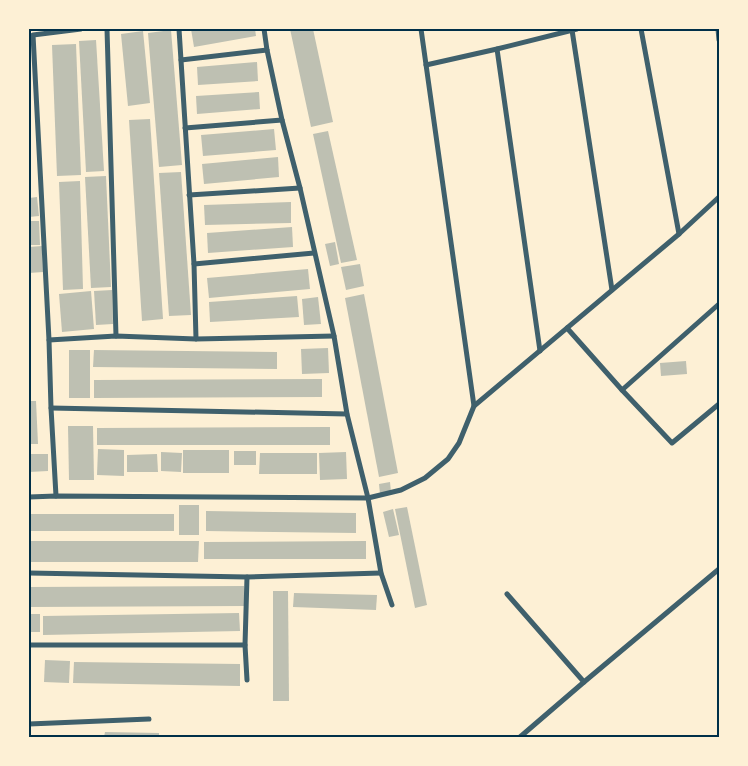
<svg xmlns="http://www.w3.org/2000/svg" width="748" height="766" font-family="'Exo 2',sans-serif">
  <rect width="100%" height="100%" fill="#fdf0d5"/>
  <g fill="#bec0b2">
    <polygon points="191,29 255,29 256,36 194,47"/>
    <polygon points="290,29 313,29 333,122 311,127"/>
    <polygon points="171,30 182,165 159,167 148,33"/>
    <polygon points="143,31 150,103 128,106 121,34"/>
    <polygon points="96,40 104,171 86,172 79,41"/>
    <polygon points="76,44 81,175 57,176 52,45"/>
    <polygon points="257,62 258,81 198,85 197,67"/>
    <polygon points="259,92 260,109 197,114 196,96"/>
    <polygon points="150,119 163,319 142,321 129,120"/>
    <polygon points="274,129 276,150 203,156 201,135"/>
    <polygon points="328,131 357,260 341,263 313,134"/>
    <polygon points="278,157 279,177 204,184 202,164"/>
    <polygon points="29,170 30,170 31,196 29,196"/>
    <polygon points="181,172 191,315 169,316 159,173"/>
    <polygon points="106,176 111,287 91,288 85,177"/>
    <polygon points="80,181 83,289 63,290 59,182"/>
    <polygon points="37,197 39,216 29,217 29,198"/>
    <polygon points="291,202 291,223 205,225 204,205"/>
    <polygon points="29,221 39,221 40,245 29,245"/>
    <polygon points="292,227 293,247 208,253 207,233"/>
    <polygon points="335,242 339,264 330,266 325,244"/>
    <polygon points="42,246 43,272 29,273 29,247"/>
    <polygon points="360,264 364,286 346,290 341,267"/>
    <polygon points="308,269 310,289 209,298 207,278"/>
    <polygon points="112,290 113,324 96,325 94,291"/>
    <polygon points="91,291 94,329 62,332 59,294"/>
    <polygon points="364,294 398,473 379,477 345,298"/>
    <polygon points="297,296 299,317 210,322 209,302"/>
    <polygon points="318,297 321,324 304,325 302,299"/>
    <polygon points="328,348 329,373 302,374 301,349"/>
    <rect x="69" y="350" width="21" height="48"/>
    <polygon points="94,350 277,352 277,369 93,367"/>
    <polygon points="686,361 687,374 661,376 660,363"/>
    <polygon points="322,379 322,397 94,398 94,380"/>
    <polygon points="29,401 36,401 38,444 29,444"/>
    <polygon points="68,426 93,426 94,480 69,480"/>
    <polygon points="330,427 330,445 97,445 97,428"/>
    <polygon points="98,449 124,450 124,476 97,475"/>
    <rect x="183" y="450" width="46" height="23"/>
    <rect x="234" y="451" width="22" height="14"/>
    <polygon points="161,452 182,453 181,472 161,471"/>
    <polygon points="346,452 347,479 320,480 319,453"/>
    <polygon points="260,453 317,453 317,474 259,474"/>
    <polygon points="29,454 48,454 48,471 29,472"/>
    <polygon points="157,454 158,472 127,472 127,455"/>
    <polygon points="390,482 391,492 380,494 379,484"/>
    <rect x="179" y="505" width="20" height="30"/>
    <polygon points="407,507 427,605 415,608 395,509"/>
    <polygon points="393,509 399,535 389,537 383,512"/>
    <polygon points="206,511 356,513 356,533 206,531"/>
    <rect x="29" y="514" width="145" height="17"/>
    <polygon points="29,541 199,541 198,562 29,562"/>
    <polygon points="366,541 366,559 204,559 204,542"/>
    <polygon points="244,586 245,606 29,607 29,587"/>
    <polygon points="273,591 288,591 289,701 273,701"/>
    <polygon points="294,593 377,595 376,610 293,607"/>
    <polygon points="239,613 240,631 43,635 43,616"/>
    <rect x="29" y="614" width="11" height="18"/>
    <polygon points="45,660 70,661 69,683 44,682"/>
    <polygon points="74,662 240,664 240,686 73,683"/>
    <polygon points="105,732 159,733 159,737 104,737"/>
  </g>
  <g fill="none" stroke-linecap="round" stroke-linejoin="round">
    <g stroke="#3f606c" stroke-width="5">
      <polyline points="107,29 116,336"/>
      <polyline points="179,29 194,264 196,339"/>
      <polyline points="264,29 267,50 282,120 300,188 334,336 347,414 368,498 381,573 392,605"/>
      <polyline points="421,29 474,406"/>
      <polyline points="641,29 679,234"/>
      <polyline points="718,29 719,40"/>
      <polyline points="572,30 612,290"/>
      <polyline points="497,49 540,351"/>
      <polyline points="181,60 267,50"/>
      <polyline points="426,65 497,49 577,29"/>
      <polyline points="185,128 282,120"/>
      <polyline points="189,195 300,188"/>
      <polyline points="194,264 314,253"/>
      <polyline points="567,328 622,390 672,443 719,404"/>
      <polyline points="49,340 116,336 196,339 334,336"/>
      <polyline points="622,390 719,304"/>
      <polyline points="51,408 347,414"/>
      <polyline points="56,496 51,408 49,340 33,35 81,29"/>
      <polyline points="29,497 56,496 368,498 401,490 425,478 448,459 459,443 474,406 679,234 719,197"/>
      <polyline points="29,573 247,577 381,573"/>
      <polyline points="247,577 245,645 247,680"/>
      <polyline points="507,594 584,682"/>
      <polyline points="29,645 245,645"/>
      <polyline points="29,724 149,719"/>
      <polyline points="520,737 584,682 719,569"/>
    </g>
  </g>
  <rect width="748" height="766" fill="none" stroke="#fdf0d5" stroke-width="60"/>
  <rect x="30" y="30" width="688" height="706" fill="none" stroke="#003049" stroke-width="2"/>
</svg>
